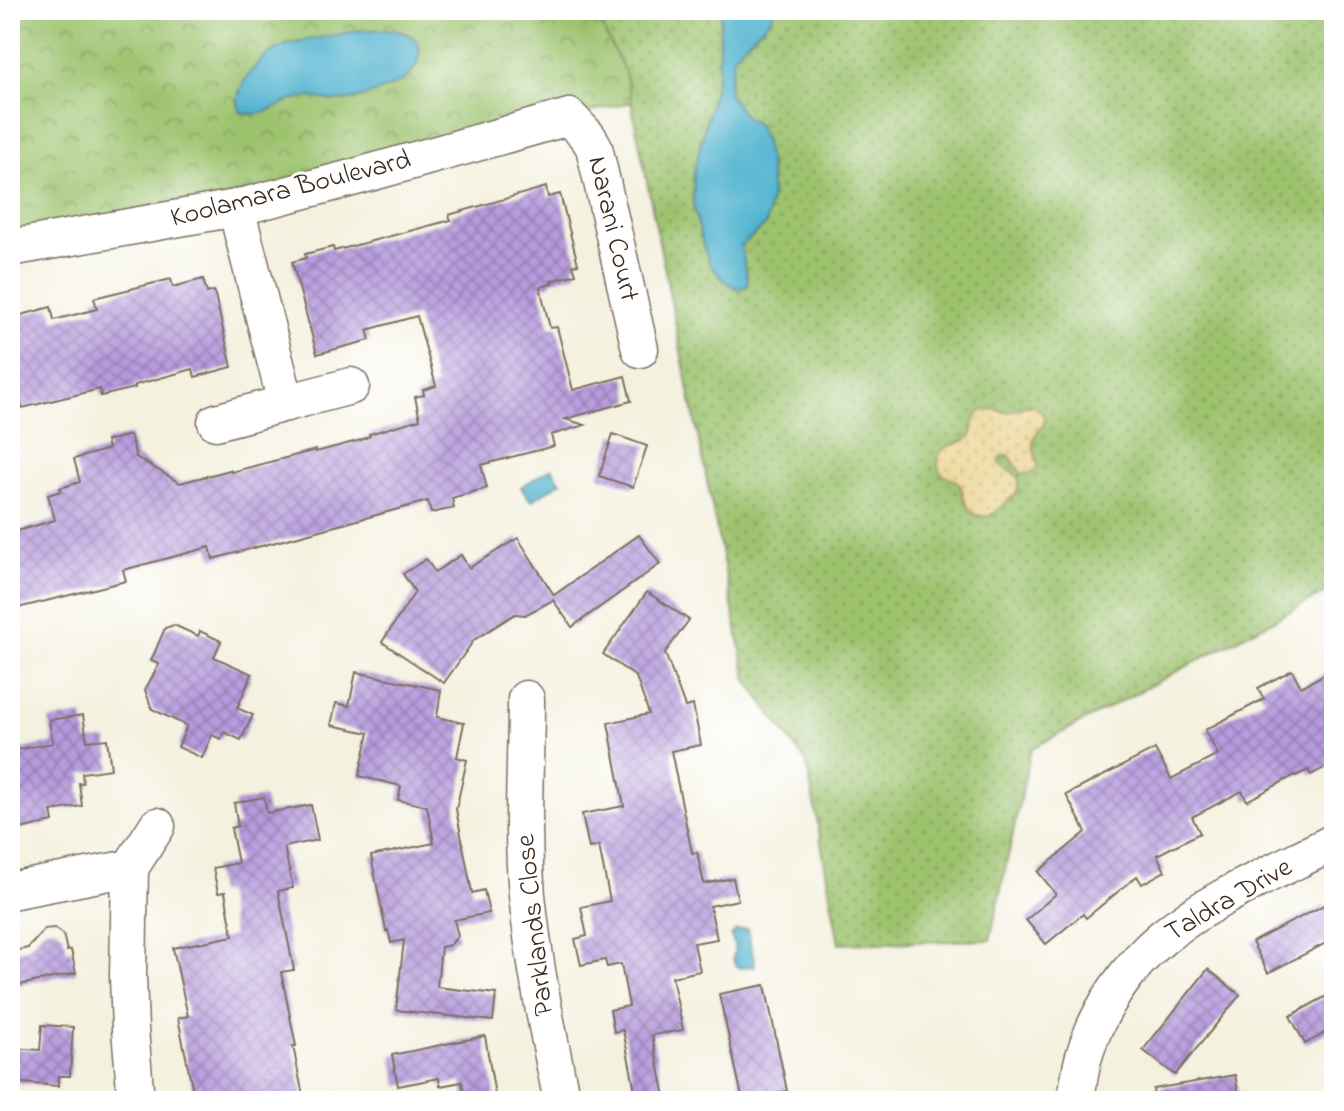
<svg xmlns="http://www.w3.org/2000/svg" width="1344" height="1111" font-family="'Indie Flower',sans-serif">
  <defs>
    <pattern id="grass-dots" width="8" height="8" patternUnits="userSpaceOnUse" patternTransform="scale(2)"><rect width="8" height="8" fill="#9dc36e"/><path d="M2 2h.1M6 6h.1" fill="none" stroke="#819f5a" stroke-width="1.8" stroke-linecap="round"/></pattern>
    <pattern id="sand-dots" width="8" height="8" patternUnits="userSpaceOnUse" patternTransform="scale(2)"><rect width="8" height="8" fill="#eeda9e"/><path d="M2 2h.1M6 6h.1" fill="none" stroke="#cdbb88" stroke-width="1.8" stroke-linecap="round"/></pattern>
    <pattern id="park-crowns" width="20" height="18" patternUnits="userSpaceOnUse" patternTransform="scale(2)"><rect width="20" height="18" fill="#9dc36e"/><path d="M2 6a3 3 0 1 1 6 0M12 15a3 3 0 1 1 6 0" fill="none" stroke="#819f5a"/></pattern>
    <pattern id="building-cross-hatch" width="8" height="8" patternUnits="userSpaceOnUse" patternTransform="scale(2)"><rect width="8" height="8" fill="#b79bde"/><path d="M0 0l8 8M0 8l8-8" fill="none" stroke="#967fb3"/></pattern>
  </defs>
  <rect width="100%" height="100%" fill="#fff"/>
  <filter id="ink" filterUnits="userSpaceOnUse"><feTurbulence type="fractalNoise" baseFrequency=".0125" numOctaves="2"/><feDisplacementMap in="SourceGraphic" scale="16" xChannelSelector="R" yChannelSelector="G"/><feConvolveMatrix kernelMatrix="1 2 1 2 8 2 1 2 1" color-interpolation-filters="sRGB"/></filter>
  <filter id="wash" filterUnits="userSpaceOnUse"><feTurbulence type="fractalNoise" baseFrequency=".006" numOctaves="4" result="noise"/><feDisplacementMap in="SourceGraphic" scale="32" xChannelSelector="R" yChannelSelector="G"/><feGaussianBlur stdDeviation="1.8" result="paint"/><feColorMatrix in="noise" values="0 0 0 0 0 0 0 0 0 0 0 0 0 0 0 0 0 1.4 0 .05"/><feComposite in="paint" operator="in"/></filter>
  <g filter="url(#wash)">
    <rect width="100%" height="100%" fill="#f4f1df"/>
    <polygon fill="url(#grass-dots)" stroke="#6c7646" stroke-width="2" points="593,10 1334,10 1334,588 1031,749 990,940 839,944 807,764 747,680 625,72"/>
    <path fill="url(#sand-dots)" stroke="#94825e" stroke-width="2" d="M1025,406H1035C1056,425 1037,426 1033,440C1032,447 1037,459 1038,466C1034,472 1028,475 1021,473L1009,455L1001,456L999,462C1002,471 1014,470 1019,478L1017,493L990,516C971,519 965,506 962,490C959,475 940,481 938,465C936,442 959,446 969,438C977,431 969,419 983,411C992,406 998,412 1007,412C1013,412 1019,408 1025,406Z"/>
    <polygon fill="url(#park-crowns)" stroke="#6c7646" stroke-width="2" points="10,10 593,10 625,72 632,102 10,248"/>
    <g fill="#52b4d0" stroke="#466f77" stroke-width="2">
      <polygon points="721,10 772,10 773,17 743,45 734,56 728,93 745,117 759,126 766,146 770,169 771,197 766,225 741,246 748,282 746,287 738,289 725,281 710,265 703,246 693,204 694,172 718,72"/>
      <path d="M362,30C377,30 398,27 411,36C427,46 418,68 406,78C402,81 395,84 390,87C375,93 353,102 336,101C326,100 315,97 305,97C281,99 266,121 240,112C235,99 239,88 247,77C254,67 264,56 275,50C294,40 339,35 362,30Z"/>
      <polygon points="552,468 561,482 531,501 521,487"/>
      <path d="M747,929L755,966L740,968C727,959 737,955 734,945C734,942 732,939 731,936L735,931Z"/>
    </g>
    <g id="blocks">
      <g fill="url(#building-cross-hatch)">
        <polygon points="546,187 548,197 560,194 578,264 573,265 576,274 551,281 552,284 540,287 550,328 557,327 573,390 625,376 631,401 565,419 585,425 551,435 554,446 481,465 487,488 452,498 454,508 431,513 428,501 213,559 210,547 123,570 126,581 10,610 10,533 55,520 48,495 61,491 60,488 80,482 74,459 108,449 106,441 130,435 136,457 180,483 230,470 231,472 316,450 316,452 361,440 370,436 369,434 420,419 415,397 424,395 423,390 436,386 417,316 367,330 370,340 317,354 292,262 306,258 305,254 333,247 334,251 451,220 449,215"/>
        <polygon points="171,279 173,287 203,279 207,293 214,291 232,367 195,377 193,369 135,385 135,388 101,396 100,389 22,408 10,359 10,318 51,307 54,320 97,309 94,298"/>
        <polygon points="613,434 647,446 633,487 599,476"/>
        <polygon points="639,535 660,564 572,627 553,600 525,615 515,614 474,640 444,683 382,642 415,592 403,574 426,559 435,572 461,555 469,568 518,538 554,595"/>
        <polygon points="647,592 689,620 665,653 685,707 693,705 701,745 671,751 692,853 697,852 704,884 733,878 738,900 710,906 717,939 694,943 700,971 672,977 683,1030 652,1035 666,1101 637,1101 623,1030 614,1032 610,1010 629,1006 621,964 607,967 605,960 581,965 575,939 587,936 581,907 610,901 599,846 589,848 582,814 624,806 608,723 649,714 636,677 603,654"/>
        <polygon points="174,625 198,636 200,631 221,641 214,657 252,674 237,708 253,715 241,740 224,732 221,739 212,735 202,758 178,747 187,726 152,709 145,690 159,664 151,661 165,628"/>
        <polygon points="1334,669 1334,763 1311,775 1308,770 1296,776 1295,775 1247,801 1242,791 1192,817 1200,833 1157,855 1165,871 1142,884 1137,876 1086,918 1083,914 1046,944 1026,920 1056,894 1038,872 1086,832 1066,795 1155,749 1171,779 1218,755 1205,730 1264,699 1258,688 1292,670 1301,687"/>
        <polygon points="356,672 441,690 437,717 464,723 457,757 467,760 456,809 472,893 484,890 489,913 454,920 458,936 450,945 441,947 437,987 496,994 493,1021 396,1010 404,940 391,943 388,930 386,931 371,856 434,843 427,806 398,800 401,786 359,776 369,733 331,725 336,703 349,706"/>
        <polygon points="83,715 87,741 107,739 111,769 82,773 83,783 79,783 82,806 51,811 53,822 10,831 10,751 53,743 49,720"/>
        <polygon points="264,797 267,813 311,805 318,840 284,847 293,888 278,891 294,970 281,972 296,1046 293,1046 304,1101 195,1101 178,1018 188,1016 173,948 233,936 225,892 218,893 213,868 238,863 231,828 238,826 234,803"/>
        <polygon points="1324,905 1334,925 1334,939 1268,973 1252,942"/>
        <polygon points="55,928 63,934 67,951 71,950 76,973 10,987 10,952 28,948 45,929"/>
        <polygon points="1208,969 1240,995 1175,1075 1143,1050"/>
        <polygon points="765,985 787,1091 743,1101 719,994"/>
        <polygon points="1334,992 1334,1028 1305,1044 1290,1016"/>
        <polygon points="42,1025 73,1027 70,1076 58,1076 58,1086 10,1082 10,1048 40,1050"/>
        <polygon points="485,1036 496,1101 465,1101 462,1082 440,1086 439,1078 398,1086 392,1055"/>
        <polygon points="1235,1075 1240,1101 1154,1101 1153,1089"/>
      </g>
    </g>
  </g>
  <g filter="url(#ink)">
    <use href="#blocks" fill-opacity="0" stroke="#7c7062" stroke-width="2"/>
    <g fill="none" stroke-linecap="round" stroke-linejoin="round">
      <defs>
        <g id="minor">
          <polyline points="236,208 286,403 351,386"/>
          <polyline points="10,248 236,208 348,179 569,117 588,137 594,147 640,349"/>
          <polyline points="216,422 286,403"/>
          <path d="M526,699C526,764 521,830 527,895C534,965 548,1033 562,1101"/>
          <polyline points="10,891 130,868"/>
          <polyline points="136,1101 130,1029 128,976 130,868 157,826"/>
          <path d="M1076,1101C1078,1085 1080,1068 1085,1053C1098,1010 1128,966 1163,937C1211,898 1279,870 1334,842"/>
        </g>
      </defs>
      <use href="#minor" stroke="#7c7062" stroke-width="39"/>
      <use href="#minor" stroke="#fff" stroke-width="36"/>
    </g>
  </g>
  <g text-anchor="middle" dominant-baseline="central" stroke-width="6" stroke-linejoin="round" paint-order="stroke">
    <g font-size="28" fill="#3b2a1e" stroke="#fff">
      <text transform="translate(291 190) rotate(-14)">Koolamara Boulevard</text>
      <text transform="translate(612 229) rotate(77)">Narani Court</text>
      <text transform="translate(1229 901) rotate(-30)">Taldra Drive</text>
      <text transform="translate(536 925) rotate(-96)">Parklands Close</text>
    </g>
  </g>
  <rect width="1344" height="1111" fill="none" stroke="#fff" stroke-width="40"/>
</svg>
